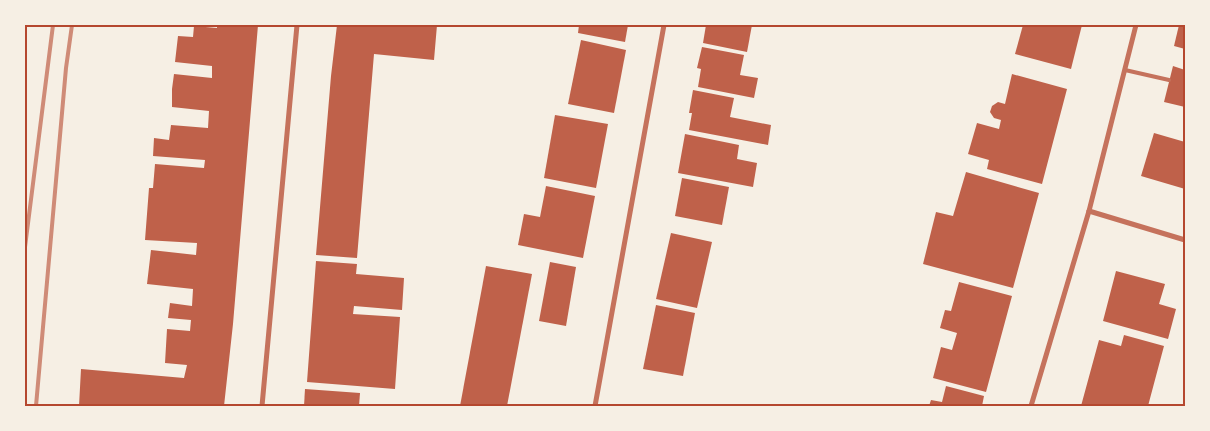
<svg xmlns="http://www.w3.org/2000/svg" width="1210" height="431" font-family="'Work Sans',sans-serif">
  <rect width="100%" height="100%" fill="#f6efe4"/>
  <g fill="#bf614a">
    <polygon points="217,25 258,25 233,324 224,406 79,406 81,369 184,378 187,365 165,363 167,329 190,331 191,320 168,318 170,303 192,306 193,289 147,284 151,250 196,255 197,243 145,240 149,188 153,188 155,164 204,168 205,160 153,156 154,138 169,140 171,125 208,128 209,111 172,107 172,89 174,74 212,78 212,66 175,62 178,36 193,37 194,26 217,28"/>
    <polygon points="337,25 437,25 434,60 374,54 357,258 316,255 331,76"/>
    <polygon points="579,25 628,25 625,42 578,33"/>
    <polygon points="706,25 752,25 747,52 703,43"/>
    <polygon points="1023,25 1082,25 1071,69 1015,54"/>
    <polygon points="1179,25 1185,25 1185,49 1174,46"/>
    <polygon points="581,40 626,50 614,113 568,104"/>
    <polygon points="702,47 744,55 740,75 758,78 754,98 698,87 701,69 697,68"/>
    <polygon points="1173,66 1185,70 1185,107 1164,102"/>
    <polygon points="1012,74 1067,89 1042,184 987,169 989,160 968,154 977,123 999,129 1001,120 994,118 990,112 992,106 998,102 1005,104"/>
    <polygon points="693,90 734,98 730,117 771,125 768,145 689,130 692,113 689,113"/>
    <polygon points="555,115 608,124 596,188 544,178"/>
    <polygon points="1154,133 1185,142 1185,189 1141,176"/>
    <polygon points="685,134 739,145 737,159 757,163 753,187 678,173"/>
    <polygon points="966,172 1039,193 1013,288 923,264 936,212 953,216"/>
    <polygon points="682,178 729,187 722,225 675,216"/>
    <polygon points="546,186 595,196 583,258 518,245 524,214 540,217"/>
    <polygon points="671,233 712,242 697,308 656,299"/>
    <polygon points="316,261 357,264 356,274 404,278 402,310 354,306 353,314 400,317 395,389 307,382"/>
    <polygon points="550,262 576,267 566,326 539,321"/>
    <polygon points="486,266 532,274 507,406 460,406"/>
    <polygon points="1116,271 1165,284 1159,304 1176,309 1168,339 1103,321"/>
    <polygon points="959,282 1012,296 986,392 933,378 941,347 952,350 957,333 940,328 945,310 951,311"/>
    <polygon points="656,305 695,313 683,376 643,369"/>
    <polygon points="1124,335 1164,346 1148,406 1081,406 1099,340 1121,346"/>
    <polygon points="946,386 984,396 982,406 929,406 931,400 942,402"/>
    <polygon points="305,389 360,393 359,406 304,406"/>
  </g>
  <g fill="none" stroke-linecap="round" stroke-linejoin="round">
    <polyline stroke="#c5725c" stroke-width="4" points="1125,70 1169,80"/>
    <g stroke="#c5725c" stroke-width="5">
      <polyline points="1089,211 1185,240"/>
      <polyline points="262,406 297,25"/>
      <polyline points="595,406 664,25"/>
      <polyline points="1031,406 1089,211 1136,25"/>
    </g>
    <g stroke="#cf8b77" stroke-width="4">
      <polyline points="25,247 53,25"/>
      <polyline points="36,406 66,68 72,25"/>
    </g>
  </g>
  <rect width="1210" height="431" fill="none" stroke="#f6efe4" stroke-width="52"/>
  <rect x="26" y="26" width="1158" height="379" fill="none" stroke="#b5482f" stroke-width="2"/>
</svg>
